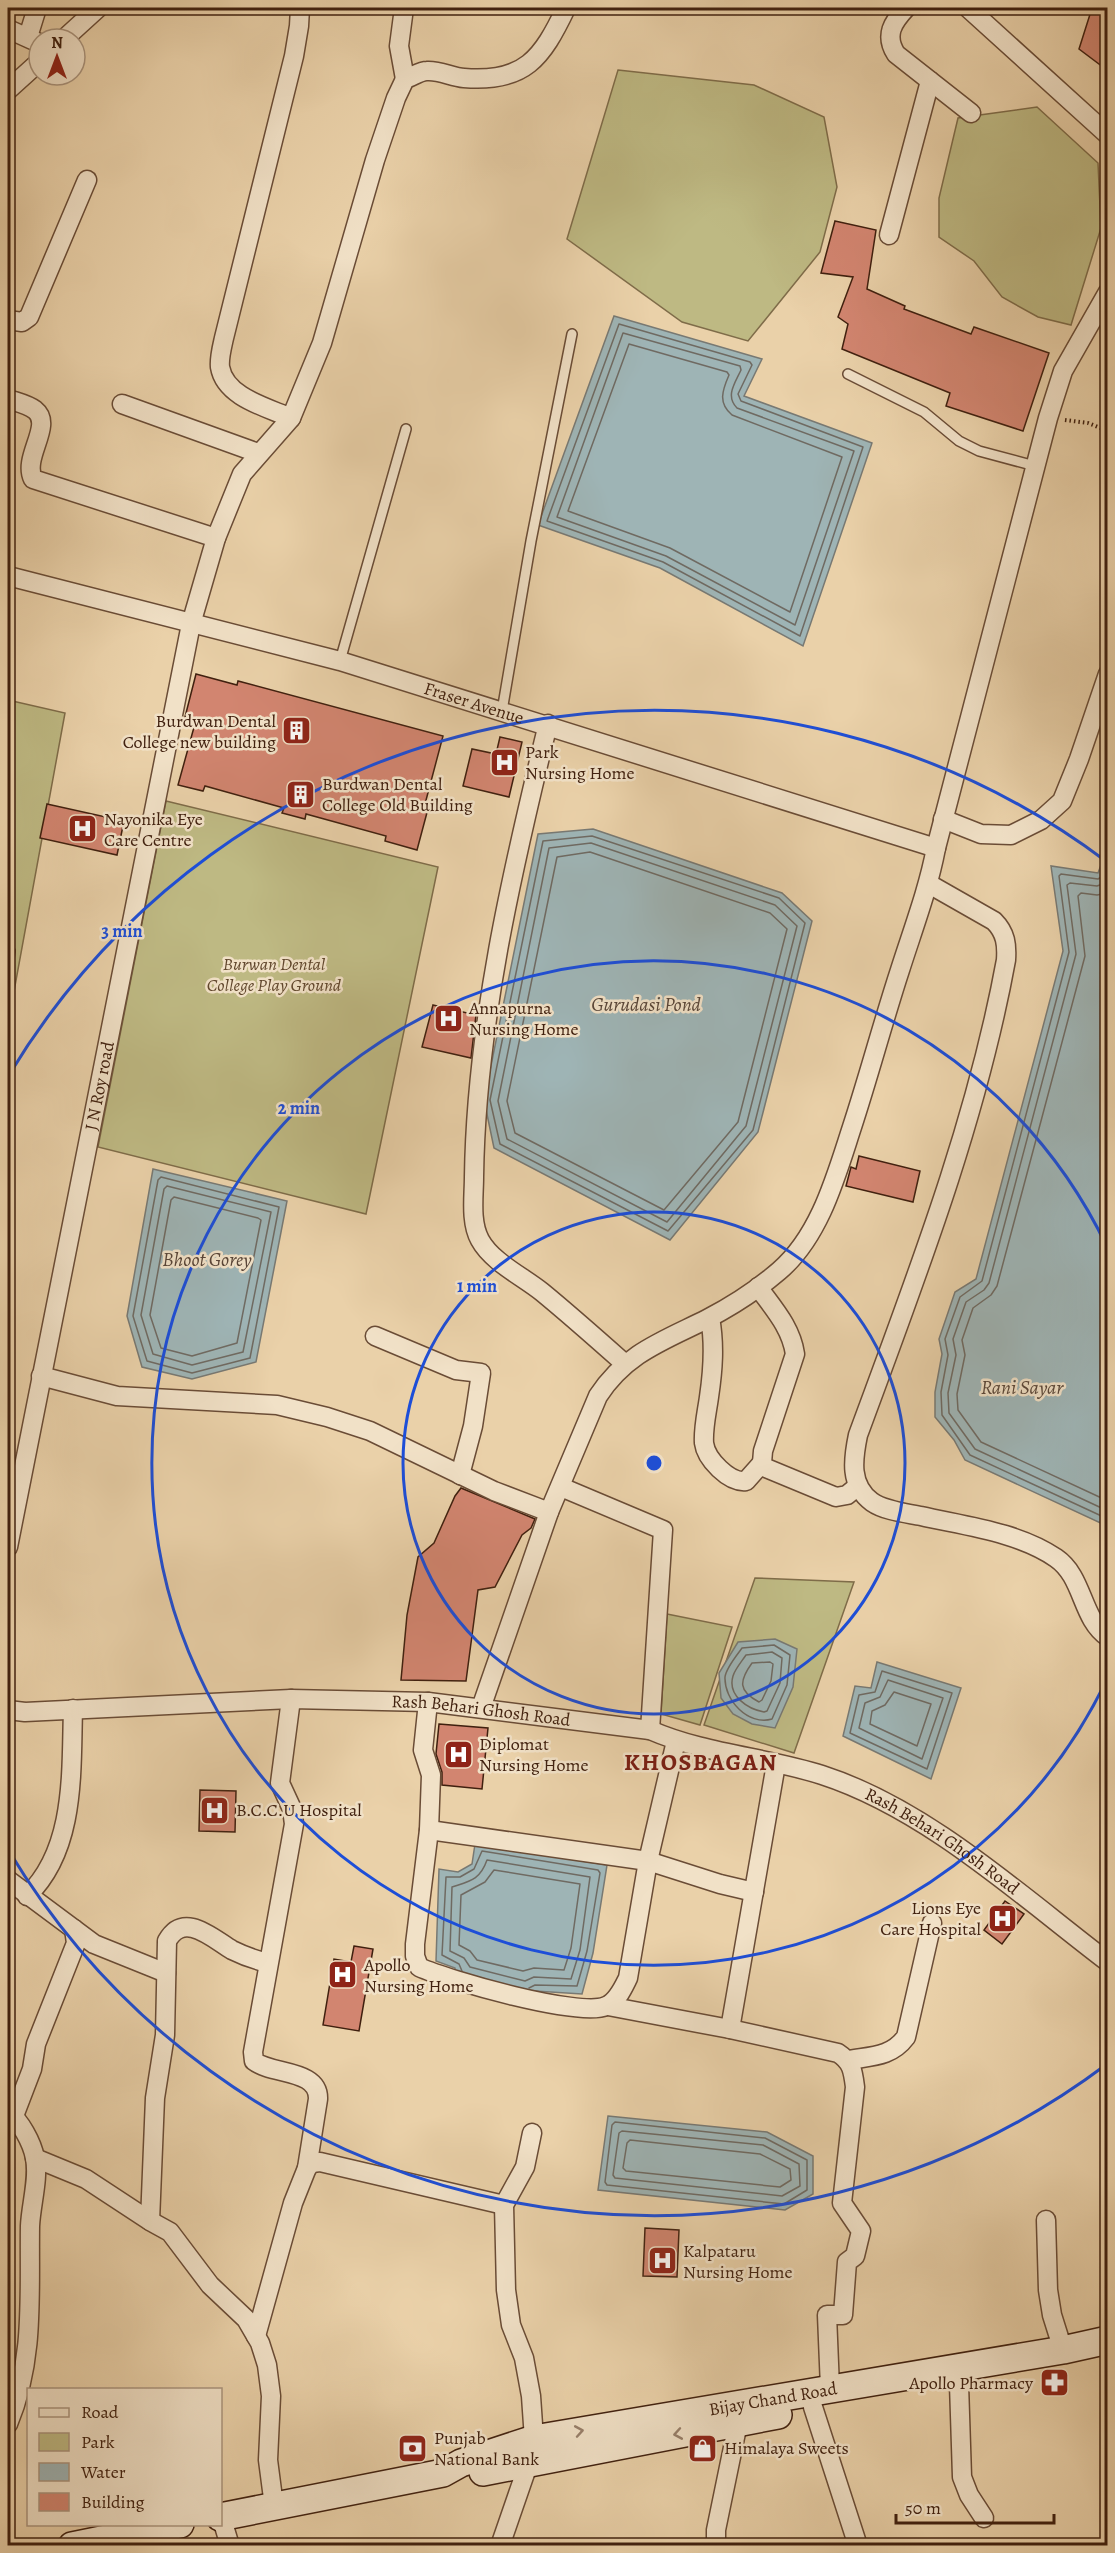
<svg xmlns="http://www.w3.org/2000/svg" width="1115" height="2553" font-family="Alegreya,serif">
  <rect width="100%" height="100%" fill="#ead1a9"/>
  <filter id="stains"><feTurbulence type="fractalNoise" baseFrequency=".00333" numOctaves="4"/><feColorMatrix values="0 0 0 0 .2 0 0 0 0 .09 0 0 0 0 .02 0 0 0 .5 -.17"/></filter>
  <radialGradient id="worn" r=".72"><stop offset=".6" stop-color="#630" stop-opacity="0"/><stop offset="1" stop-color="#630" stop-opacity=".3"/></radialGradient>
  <g fill="#beb983" stroke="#7f6c49" stroke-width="1.5">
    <polygon points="618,70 754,85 824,117 837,187 820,252 748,341 682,322 567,239"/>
    <polygon points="1037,107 1098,163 1101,228 1071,325 1038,317 1002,297 974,261 939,237 939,198 958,118"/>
    <polygon points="8,700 65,713 8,1024"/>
    <polygon points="166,801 438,867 366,1214 98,1147"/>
    <polygon points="755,1578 854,1582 794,1753 704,1725"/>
    <polygon points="667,1614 732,1627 700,1725 661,1714"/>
  </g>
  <g fill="#9eb4b5" stroke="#787973" stroke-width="1.5">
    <polygon points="614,316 762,359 744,396 872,443 803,646 660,568 538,525"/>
    <polygon points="593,829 782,893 812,921 758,1132 670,1240 494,1148 484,1100 538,834"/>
    <polygon points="1107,849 1108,1526 1107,1526 965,1460 954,1440 935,1417 935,1392 942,1354 939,1339 955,1292 976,1279 1063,951 1051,866 1098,873"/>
    <polygon points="153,1169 287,1201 256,1362 192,1379 142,1367 127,1316"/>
    <polygon points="775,1639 797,1649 793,1687 775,1728 752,1724 733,1714 721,1698 719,1673 738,1642"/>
    <polygon points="877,1662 961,1688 931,1779 843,1736 855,1686 871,1688"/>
    <polygon points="475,1844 607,1865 593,1953 582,1994 535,1991 532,1996 456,1978 455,1968 436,1961 439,1869 458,1872 472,1864"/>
    <polygon points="608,2116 767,2132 813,2156 813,2194 785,2210 598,2190"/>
  </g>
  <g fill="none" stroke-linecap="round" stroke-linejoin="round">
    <g stroke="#6f6a62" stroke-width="1.5">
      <polygon points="619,324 750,362 752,365 738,394 741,401 863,447 800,636 663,562 547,521"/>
      <path d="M623,333L740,366L741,370C735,383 725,396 737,408L854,451L795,625L666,556L557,517Z"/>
      <path d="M629,344L727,372L729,375C722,391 718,403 732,415L842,457L790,612L670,548L568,511Z"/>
      <polygon points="592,836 779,898 805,923 753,1130 668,1231 500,1144 490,1100 543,841"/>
      <polygon points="591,843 775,905 797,926 746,1126 667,1222 507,1139 498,1101 549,848"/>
      <polygon points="590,852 770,913 787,929 738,1122 664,1210 515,1133 507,1101 557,857"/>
      <polyline points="1108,865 1103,876 1098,879 1061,874 1059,876 1069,952 982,1281 960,1297 945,1339 948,1355 941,1392 942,1415 970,1455 1108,1519"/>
      <polyline points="1108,882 1097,886 1070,883 1067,885 1076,954 989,1283 984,1290 966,1302 953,1339 956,1355 948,1393 949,1413 975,1449 1108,1511"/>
      <polyline points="1108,893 1097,895 1081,893 1078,896 1085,956 997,1286 991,1295 973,1308 962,1340 965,1355 957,1394 958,1410 981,1442 1108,1501"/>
      <polygon points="161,1177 279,1207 250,1358 192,1373 147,1361 133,1316 158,1180"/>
      <polygon points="167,1186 271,1212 243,1352 192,1365 153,1354 141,1315 164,1189"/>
      <polygon points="174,1197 258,1218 261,1220 237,1343 192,1356 161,1348 150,1315 171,1200"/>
      <path d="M774,1645L790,1655L787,1685L772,1719C748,1726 724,1700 725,1677C726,1668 737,1655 742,1648Z"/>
      <path d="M772,1652L782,1658L780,1683L767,1711L764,1712C748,1709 727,1696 733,1676C735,1669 742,1661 746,1655Z"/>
      <path d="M770,1662L773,1664L771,1681L762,1700L759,1702C738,1691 739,1681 752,1663Z"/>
      <polygon points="882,1671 952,1693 927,1769 850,1733 859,1695 875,1692"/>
      <polygon points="888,1680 943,1698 922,1759 859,1728 865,1703 880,1697"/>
      <polygon points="894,1692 931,1704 917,1746 870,1724 872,1711 885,1705"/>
      <path d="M487,1860L590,1877L580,1950L571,1979L534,1977L525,1981L470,1967L464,1958L450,1951L452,1887C470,1881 480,1880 487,1860Z"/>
      <polygon points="494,1870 580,1884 571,1948 564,1970 534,1968 523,1971 477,1960 470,1951 459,1945 461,1895 485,1882"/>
      <polyline points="462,1971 459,1964 442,1955 446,1877 460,1877 474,1869 482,1851 598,1870 600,1873 587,1951 577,1986 535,1985 529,1988"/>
      <polygon points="615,2122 765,2138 807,2160 807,2190 784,2204 607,2185 605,2182 612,2125"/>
      <polygon points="622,2131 763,2145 799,2164 800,2186 782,2196 615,2178 613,2175 619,2133"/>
      <polygon points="630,2140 760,2154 790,2169 791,2180 780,2187 626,2171 623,2168 627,2143"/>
    </g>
  </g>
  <g fill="#d28570" stroke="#40200f" stroke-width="1.5">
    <polygon points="1092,8 1107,8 1107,70 1079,49"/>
    <polygon points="835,221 876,230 867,289 905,306 904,309 971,334 974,327 1049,353 1023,431 946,406 950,393 842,349 848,324 838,317 853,277 821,273"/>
    <polygon points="196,674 237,685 238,681 443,736 425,804 429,805 417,850 385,841 386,836 306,814 305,819 282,813 284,808 205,786 203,791 178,785 196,720 185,717"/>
    <polygon points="500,737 522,742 509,797 463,786 472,749 496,754"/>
    <polygon points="47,804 124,821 117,855 40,838"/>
    <polygon points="433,1005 476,1015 471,1058 422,1047"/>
    <polygon points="859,1156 920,1171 913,1202 846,1186 851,1167 856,1169"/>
    <polygon points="461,1488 535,1519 531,1528 522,1535 495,1587 478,1590 466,1681 401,1680 407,1615 418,1557 434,1543 455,1496"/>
    <polygon points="439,1724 488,1728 482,1789 442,1785 442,1772 436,1754"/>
    <polygon points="200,1790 236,1791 235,1832 199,1831"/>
    <polygon points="1005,1901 1024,1914 1002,1944 984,1930"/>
    <polygon points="354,1946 373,1949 359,2031 323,2025 334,1959 351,1962"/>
    <polygon points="645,2228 679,2230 677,2277 643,2276"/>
  </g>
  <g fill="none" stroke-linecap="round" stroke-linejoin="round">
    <defs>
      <g id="service">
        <polyline points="848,374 924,412 959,441 979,451 1035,466"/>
        <polyline points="340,661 406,429"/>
        <polyline points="502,711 531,541 572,334"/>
        <polyline points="8,964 10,951"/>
      </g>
      <g id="minor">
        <polyline points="404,8 399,46 405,79"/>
        <path d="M906,8C893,22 884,35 896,54L971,113"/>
        <polyline points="968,8 1108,135"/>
        <polyline points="8,29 39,43"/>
        <polyline points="28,37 37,8"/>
        <polyline points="64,39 98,8"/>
        <polyline points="8,90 39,62"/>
        <polyline points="889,235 930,81"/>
        <polyline points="8,320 22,322 29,317 87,180"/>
        <path d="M8,399C16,402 27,404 35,410C54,425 22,457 33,479L216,538"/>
        <polyline points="122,404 258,453"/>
        <path d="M291,418C266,407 225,397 220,367C219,358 222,347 224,338L294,56L299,26L300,8"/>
        <path id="s1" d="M8,576L340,661L936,848"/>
        <path d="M548,724C512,871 476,1026 474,1177C474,1196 470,1222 480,1240C492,1262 522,1276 542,1292C570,1315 597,1339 624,1363"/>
        <polyline points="943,819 981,834 1011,835 1041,820 1062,801 1079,759 1108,674"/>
        <path d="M929,884L994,921C1006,933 1007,945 1006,960C976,1124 915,1280 858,1435C853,1459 849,1485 872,1502C885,1511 906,1513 921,1516C965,1526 1018,1532 1056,1558C1084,1577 1081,1619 1108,1637"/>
        <path d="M758,1287C773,1308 791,1327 795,1354L763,1451L762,1463L766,1468L836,1497L847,1495L858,1486"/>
        <path d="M710,1318C715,1345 713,1370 709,1397C707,1412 703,1428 704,1443C706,1459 729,1483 746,1481L762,1463"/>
        <polyline points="375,1336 456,1370 481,1373 473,1426 460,1475"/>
        <polyline points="41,1376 117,1396 277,1405 327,1417 370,1431 494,1491 549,1512"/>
        <polyline points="561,1487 663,1530 650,1730"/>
        <path id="s2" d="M8,1547L191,624L216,538L242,474L291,418L322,343L375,160L396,98L405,79C412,77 420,71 427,71C439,70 452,77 464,78C525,83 542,58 566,8"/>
        <path d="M291,1699L280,1783L292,1809L294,1824L253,2052L254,2061C272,2075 319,2069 318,2099L307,2168"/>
        <path d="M428,1702L423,1750L431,1775L429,1830L415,1944V1956L419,1967C448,1980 580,2018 606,2006C617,2002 623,1988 628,1978L648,1861L676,1741"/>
        <path d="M481,1708L549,1512L598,1396C626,1353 663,1341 707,1319C732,1306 758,1289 779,1271C820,1236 836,1176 852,1127C869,1075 883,1022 900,970C913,929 928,890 936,848L1048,418L1063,371L1108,292"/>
        <path id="s3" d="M8,1710L25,1712L291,1699L428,1702L650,1730C705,1754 766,1757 822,1775C927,1809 1021,1896 1108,1962"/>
        <polyline points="429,1830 648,1861 720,1884 754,1892"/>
        <polyline points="8,1880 94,1944 166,1973"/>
        <path d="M27,1896C76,1849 71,1772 73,1709"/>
        <path d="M608,2006L730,2029L838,2053C852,2062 853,2071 855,2087L842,2203L861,2231L855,2256L847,2262L843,2315H827L830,2388"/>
        <polyline points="730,2029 776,1764"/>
        <path d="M849,2060C872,2056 891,2057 906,2037L932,1923"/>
        <path d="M8,2111C20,2121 32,2142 35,2158C39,2179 31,2204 30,2226C29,2294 35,2360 8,2424"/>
        <polyline points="14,2116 32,2069 36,2044 76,1943 74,1929"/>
        <polyline points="532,2133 525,2167 504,2205 506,2290 511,2325 524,2358 531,2396 534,2439"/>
        <polyline points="35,2158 86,2179 150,2221 170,2232 210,2285 246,2319 260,2343 267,2365 271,2396 268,2460 274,2506"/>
        <polyline points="1046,2220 1048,2290 1052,2315 1063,2350"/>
        <path d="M150,2221L155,2098L165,2035L167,1941C184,1911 212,1938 232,1950C244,1956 256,1960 268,1963"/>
        <polyline points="256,2336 293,2203 307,2168 312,2163 320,2162 504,2205"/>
        <polyline points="959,2384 962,2477 969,2495 984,2518"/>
        <polyline points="813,2407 858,2546"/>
        <polyline points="221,2516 230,2546"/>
        <polyline points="500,2546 529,2462"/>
        <polyline points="716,2546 716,2530 738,2423"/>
      </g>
      <g id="secondary">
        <polyline points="483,2472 778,2415"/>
        <path id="s4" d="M220,2517L443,2473L461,2463L534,2439L1063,2350L1108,2340"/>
        <polyline points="72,2546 180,2524"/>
      </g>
    </defs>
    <use href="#service" stroke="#6a4c36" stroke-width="12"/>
    <use href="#minor" stroke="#6a4c36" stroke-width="21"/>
    <use href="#secondary" stroke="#40200f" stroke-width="30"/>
    <polyline stroke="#40200f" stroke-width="4" stroke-dasharray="1.5 3" stroke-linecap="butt" points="1065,420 1088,423 1108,431"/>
    <use href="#service" stroke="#f1e1c7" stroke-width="9"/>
    <use href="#minor" stroke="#f1e1c7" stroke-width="18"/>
    <use href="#secondary" stroke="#f1e1c7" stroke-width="27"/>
  </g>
  <defs><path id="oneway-chevron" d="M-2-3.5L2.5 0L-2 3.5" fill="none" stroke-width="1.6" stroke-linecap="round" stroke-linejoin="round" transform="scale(1.5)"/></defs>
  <g stroke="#98806b">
    <use href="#oneway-chevron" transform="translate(579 2431) rotate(-10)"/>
    <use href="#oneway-chevron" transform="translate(678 2434) rotate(170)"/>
  </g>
  <g fill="none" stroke="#1d4ed8" stroke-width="3">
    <circle cx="654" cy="1463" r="251"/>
    <path d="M1107 1679A502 502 0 1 1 1107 1247"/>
    <path d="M1107 2064A753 753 0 0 1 9 1851M9 1075A753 753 0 0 1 1107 862"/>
  </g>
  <defs>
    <symbol id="building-square" viewBox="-11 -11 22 22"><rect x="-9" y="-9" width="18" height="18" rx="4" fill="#8f2418" stroke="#f1e1c7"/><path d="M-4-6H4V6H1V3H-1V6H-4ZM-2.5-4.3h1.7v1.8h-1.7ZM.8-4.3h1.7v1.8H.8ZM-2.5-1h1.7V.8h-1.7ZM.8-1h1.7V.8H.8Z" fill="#fff"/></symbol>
    <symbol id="hospital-square" viewBox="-11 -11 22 22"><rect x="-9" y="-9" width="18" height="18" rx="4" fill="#8f2418" stroke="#f1e1c7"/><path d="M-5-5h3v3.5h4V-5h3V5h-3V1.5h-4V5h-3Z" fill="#fff"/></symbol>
    <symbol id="pharmacy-square" viewBox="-11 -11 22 22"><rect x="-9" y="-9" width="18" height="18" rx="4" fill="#8f2418" stroke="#f1e1c7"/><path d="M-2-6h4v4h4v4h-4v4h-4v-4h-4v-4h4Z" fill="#fff"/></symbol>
    <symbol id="bank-square" viewBox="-11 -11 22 22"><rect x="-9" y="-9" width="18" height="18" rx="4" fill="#8f2418" stroke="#f1e1c7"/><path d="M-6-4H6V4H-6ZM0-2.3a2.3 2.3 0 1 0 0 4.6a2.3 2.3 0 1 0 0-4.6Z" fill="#fff"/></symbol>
    <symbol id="shop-square" viewBox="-11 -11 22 22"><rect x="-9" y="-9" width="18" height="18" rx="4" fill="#8f2418" stroke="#f1e1c7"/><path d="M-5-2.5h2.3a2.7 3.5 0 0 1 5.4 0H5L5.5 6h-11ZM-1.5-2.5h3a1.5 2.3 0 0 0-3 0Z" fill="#fff"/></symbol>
  </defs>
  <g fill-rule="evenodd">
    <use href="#building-square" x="280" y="714" width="33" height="33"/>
    <use href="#hospital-square" x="488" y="746" width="33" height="33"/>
    <use href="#building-square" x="284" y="778" width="33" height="33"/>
    <use href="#hospital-square" x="66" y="812" width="33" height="33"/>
    <use href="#hospital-square" x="432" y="1002" width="33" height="33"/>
    <use href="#hospital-square" x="442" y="1738" width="33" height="33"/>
    <use href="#hospital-square" x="198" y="1794" width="33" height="33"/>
    <use href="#hospital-square" x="986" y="1902" width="33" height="33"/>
    <use href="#hospital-square" x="326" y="1958" width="33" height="33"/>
    <use href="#hospital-square" x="646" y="2244" width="33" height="33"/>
    <use href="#pharmacy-square" x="1038" y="2366" width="33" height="33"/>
    <use href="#bank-square" x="396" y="2432" width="33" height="33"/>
    <use href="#shop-square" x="686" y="2432" width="33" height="33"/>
  </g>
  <g text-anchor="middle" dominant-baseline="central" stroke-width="5" stroke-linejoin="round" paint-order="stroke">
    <g font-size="18" fill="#40200f" stroke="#f1e1c7">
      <text stroke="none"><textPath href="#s1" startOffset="483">Fraser Avenue</textPath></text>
      <text stroke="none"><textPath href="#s2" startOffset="470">J N Roy road</textPath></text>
      <text stroke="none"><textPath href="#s3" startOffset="474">Rash Behari Ghosh Road</textPath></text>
      <text stroke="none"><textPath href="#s3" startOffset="960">Rash Behari Ghosh Road</textPath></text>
      <text stroke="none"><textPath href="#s4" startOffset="567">Bijay Chand Road</textPath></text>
    </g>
    <g font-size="18" fill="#40200f" stroke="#f1e1c7" text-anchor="start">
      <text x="276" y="721" text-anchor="end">Burdwan Dental<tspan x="276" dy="21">College new building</tspan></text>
      <text x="525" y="752">Park<tspan x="525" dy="21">Nursing Home</tspan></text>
      <text x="322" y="784">Burdwan Dental<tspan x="322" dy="21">College Old Building</tspan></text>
      <text x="104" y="819">Nayonika Eye<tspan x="104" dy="21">Care Centre</tspan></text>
      <text x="469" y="1008">Annapurna<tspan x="469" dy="21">Nursing Home</tspan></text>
      <text x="479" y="1744">Diplomat<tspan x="479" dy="21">Nursing Home</tspan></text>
      <text x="236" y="1810">B.C.C.U Hospital</text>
      <text x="981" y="1908" text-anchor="end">Lions Eye<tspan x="981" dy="21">Care Hospital</tspan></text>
      <text x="364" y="1965">Apollo<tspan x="364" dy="21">Nursing Home</tspan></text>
      <text x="683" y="2251">Kalpataru<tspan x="683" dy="21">Nursing Home</tspan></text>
      <text x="1033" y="2383" text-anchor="end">Apollo Pharmacy</text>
      <text x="434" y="2438">Punjab<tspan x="434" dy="21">National Bank</tspan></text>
      <text x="724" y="2448">Himalaya Sweets</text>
    </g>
    <g font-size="18" font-style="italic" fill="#60462c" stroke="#f1e1c7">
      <text x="274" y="964">Burwan Dental<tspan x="274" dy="21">College Play Ground</tspan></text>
    </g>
    <g font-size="20" font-style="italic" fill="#584538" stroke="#f1e1c7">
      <text x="646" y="1004">Gurudasi Pond</text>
      <text x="207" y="1259">Bhoot Gorey</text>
      <text x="1022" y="1387">Rani Sayar</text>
    </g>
    <g font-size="24" font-weight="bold" letter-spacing="1.5" fill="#7a1f14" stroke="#f1e1c7">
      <text x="701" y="1762">KHOSBAGAN</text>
    </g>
  </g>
  <circle cx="654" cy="1463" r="9" fill="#1d4ed8" stroke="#f1e1c7" stroke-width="3"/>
  <g font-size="18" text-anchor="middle" font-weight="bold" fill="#1d4ed8" stroke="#f1e1c7" stroke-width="5" stroke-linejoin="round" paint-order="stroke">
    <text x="122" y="937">3 min</text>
    <text x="299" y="1114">2 min</text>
    <text x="477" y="1292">1 min</text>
  </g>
  <rect width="1115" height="2553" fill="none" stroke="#ead1a9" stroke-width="30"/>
  <rect x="9" y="9" width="1097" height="2535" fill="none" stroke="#40200f" stroke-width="3"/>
  <rect x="15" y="15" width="1085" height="2523" fill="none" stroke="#40200f" stroke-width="1.5"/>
  <rect x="27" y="2388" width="195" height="138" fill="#f1e1c7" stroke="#aa947d" stroke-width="1.5"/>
  <rect x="39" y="2408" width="30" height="9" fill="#f1e1c7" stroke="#aa947d" stroke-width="1.5"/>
  <text x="81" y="2418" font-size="18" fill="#40200f">Road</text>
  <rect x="39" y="2433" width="30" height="18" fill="#beb983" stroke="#aa947d" stroke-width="1.5"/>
  <text x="81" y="2448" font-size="18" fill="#40200f">Park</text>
  <rect x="39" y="2463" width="30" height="18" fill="#9eb4b5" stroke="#aa947d" stroke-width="1.5"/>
  <text x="81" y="2478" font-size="18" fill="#40200f">Water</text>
  <rect x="39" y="2493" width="30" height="18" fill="#d28570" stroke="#aa947d" stroke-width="1.5"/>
  <text x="81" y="2508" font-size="18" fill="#40200f">Building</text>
  <g transform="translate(57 57)"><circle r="28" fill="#f1e1c7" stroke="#aa947d" stroke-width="1.5"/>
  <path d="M0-4.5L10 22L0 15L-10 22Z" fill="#8f2418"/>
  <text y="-9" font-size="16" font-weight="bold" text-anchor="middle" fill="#40200f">N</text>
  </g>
  <path d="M896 2514v9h158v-9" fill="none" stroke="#40200f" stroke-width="3"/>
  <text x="905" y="2514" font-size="18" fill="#40200f" stroke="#f1e1c7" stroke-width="4.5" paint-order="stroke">50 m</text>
  <rect width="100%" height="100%" filter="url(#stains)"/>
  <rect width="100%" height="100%" fill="url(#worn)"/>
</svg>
